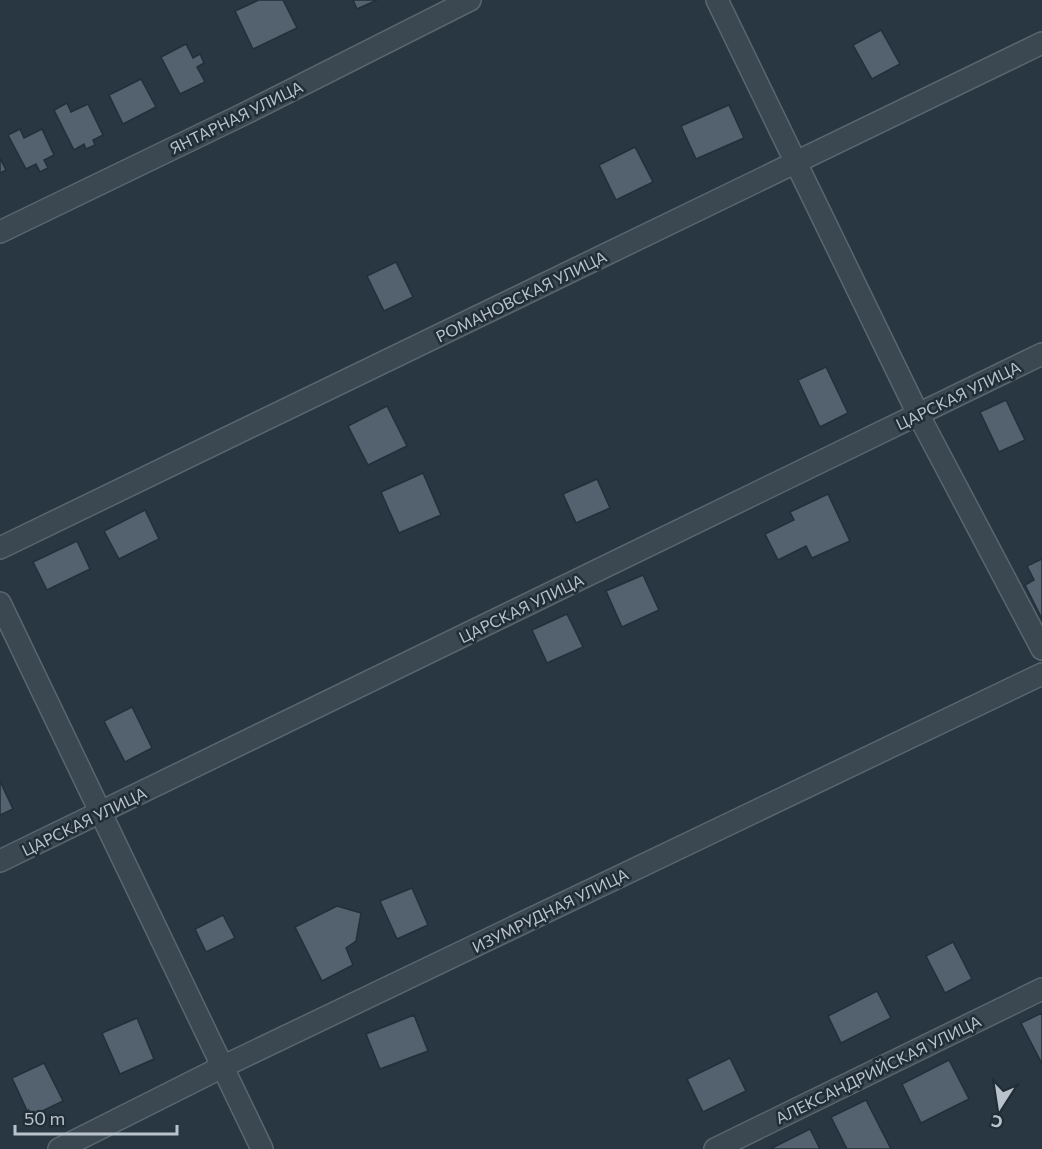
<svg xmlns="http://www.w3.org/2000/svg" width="1042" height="1149" font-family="Commissioner,sans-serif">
  <rect width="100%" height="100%" fill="#283742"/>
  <g fill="#53626e" stroke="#232f39" stroke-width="1.5">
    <polygon points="259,0 283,0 297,28 253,49 235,11"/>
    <polygon points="353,0 377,0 357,9"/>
    <polygon points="881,30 900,64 872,79 853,45"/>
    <polygon points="186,44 193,58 200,54 204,63 197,67 205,82 180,94 161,57"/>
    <polygon points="141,79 156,107 123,124 109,95"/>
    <polygon points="67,103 71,112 88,104 103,135 93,140 95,145 86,149 84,144 74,150 54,110"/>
    <polygon points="729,105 744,138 696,159 681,126"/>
    <polygon points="20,129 24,138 42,129 54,155 44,160 48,168 40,172 36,164 26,169 8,135"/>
    <polygon points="635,147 653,182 616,200 599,165"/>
    <polygon points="0,158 6,170 0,173"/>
    <polygon points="396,262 413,297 384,311 367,276"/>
    <polygon points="826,367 848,413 820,427 798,380"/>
    <polygon points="1006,400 1025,440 999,452 980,412"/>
    <polygon points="387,406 407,446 368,465 348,426"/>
    <polygon points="423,473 441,515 399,533 381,492"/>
    <polygon points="597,479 610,508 576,523 563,494"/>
    <polygon points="828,494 850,541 812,558 806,546 778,560 765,534 794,520 790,512"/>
    <polygon points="145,510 159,539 119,559 104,531"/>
    <polygon points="77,541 90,569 47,590 33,562"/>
    <polygon points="1042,559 1042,619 1025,585 1034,580 1027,566"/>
    <polygon points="643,575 659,610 622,627 606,591"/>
    <polygon points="567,614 583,647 547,663 532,630"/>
    <polygon points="132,707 152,748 125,762 104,721"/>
    <polygon points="0,781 13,809 0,815"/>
    <polygon points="412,888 428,925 397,939 380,901"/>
    <polygon points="337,906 361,913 356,941 346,948 353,965 322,981 295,927"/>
    <polygon points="223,915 235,938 206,952 195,929"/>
    <polygon points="953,942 972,979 945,993 926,956"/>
    <polygon points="877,991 891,1018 841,1043 828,1016"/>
    <polygon points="1042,1013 1042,1064 1021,1023"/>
    <polygon points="414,1015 428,1051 380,1069 366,1034"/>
    <polygon points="137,1018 154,1059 120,1074 102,1033"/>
    <polygon points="730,1058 746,1091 703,1112 687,1079"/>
    <polygon points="949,1060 969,1099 921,1123 902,1084"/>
    <polygon points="44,1063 63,1101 30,1117 12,1078"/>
    <polygon points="866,1100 891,1149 847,1149 831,1117"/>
    <polygon points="810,1129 820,1149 770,1149"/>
  </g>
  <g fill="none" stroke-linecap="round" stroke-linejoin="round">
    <defs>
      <g id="minor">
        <polyline points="717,0 918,414 1042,649"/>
        <polyline points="0,232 244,114 470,0"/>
        <polyline points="0,548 1042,43"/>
        <polyline points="0,603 262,1149"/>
        <polyline points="0,861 1042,354"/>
        <polyline points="59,1149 222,1067 1042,674"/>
        <polyline points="715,1149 1042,989"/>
      </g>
    </defs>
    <use href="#minor" stroke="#5a666f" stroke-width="24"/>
    <use href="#minor" stroke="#3c4851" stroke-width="21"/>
  </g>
  <g text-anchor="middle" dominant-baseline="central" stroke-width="5" stroke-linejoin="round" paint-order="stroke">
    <g font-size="16" fill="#b9c3cb" stroke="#212d37">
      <text transform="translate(236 117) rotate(-26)">ЯНТАРНАЯ УЛИЦА</text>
      <text transform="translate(521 296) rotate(-26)">РОМАНОВСКАЯ УЛИЦА</text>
      <text transform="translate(958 395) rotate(-26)">ЦАРСКАЯ УЛИЦА</text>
      <text transform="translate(521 608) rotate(-26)">ЦАРСКАЯ УЛИЦА</text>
      <text transform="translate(84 821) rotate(-26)">ЦАРСКАЯ УЛИЦА</text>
      <text transform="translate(550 910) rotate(-26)">ИЗУМРУДНАЯ УЛИЦА</text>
      <text transform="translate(878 1069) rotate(-26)">АЛЕКСАНДРИЙСКАЯ УЛИЦА</text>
    </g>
  </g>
  <g transform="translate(1000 1107) rotate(192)" stroke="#212d37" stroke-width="4.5" paint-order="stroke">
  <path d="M0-4.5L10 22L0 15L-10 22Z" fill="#b9c3cb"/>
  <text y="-9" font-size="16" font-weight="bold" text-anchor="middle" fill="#b9c3cb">С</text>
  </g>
  <path d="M15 1125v9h162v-9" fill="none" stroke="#b9c3cb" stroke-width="3"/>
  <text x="24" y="1125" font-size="18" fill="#b9c3cb" stroke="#212d37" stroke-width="4.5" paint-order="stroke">50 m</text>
</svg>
